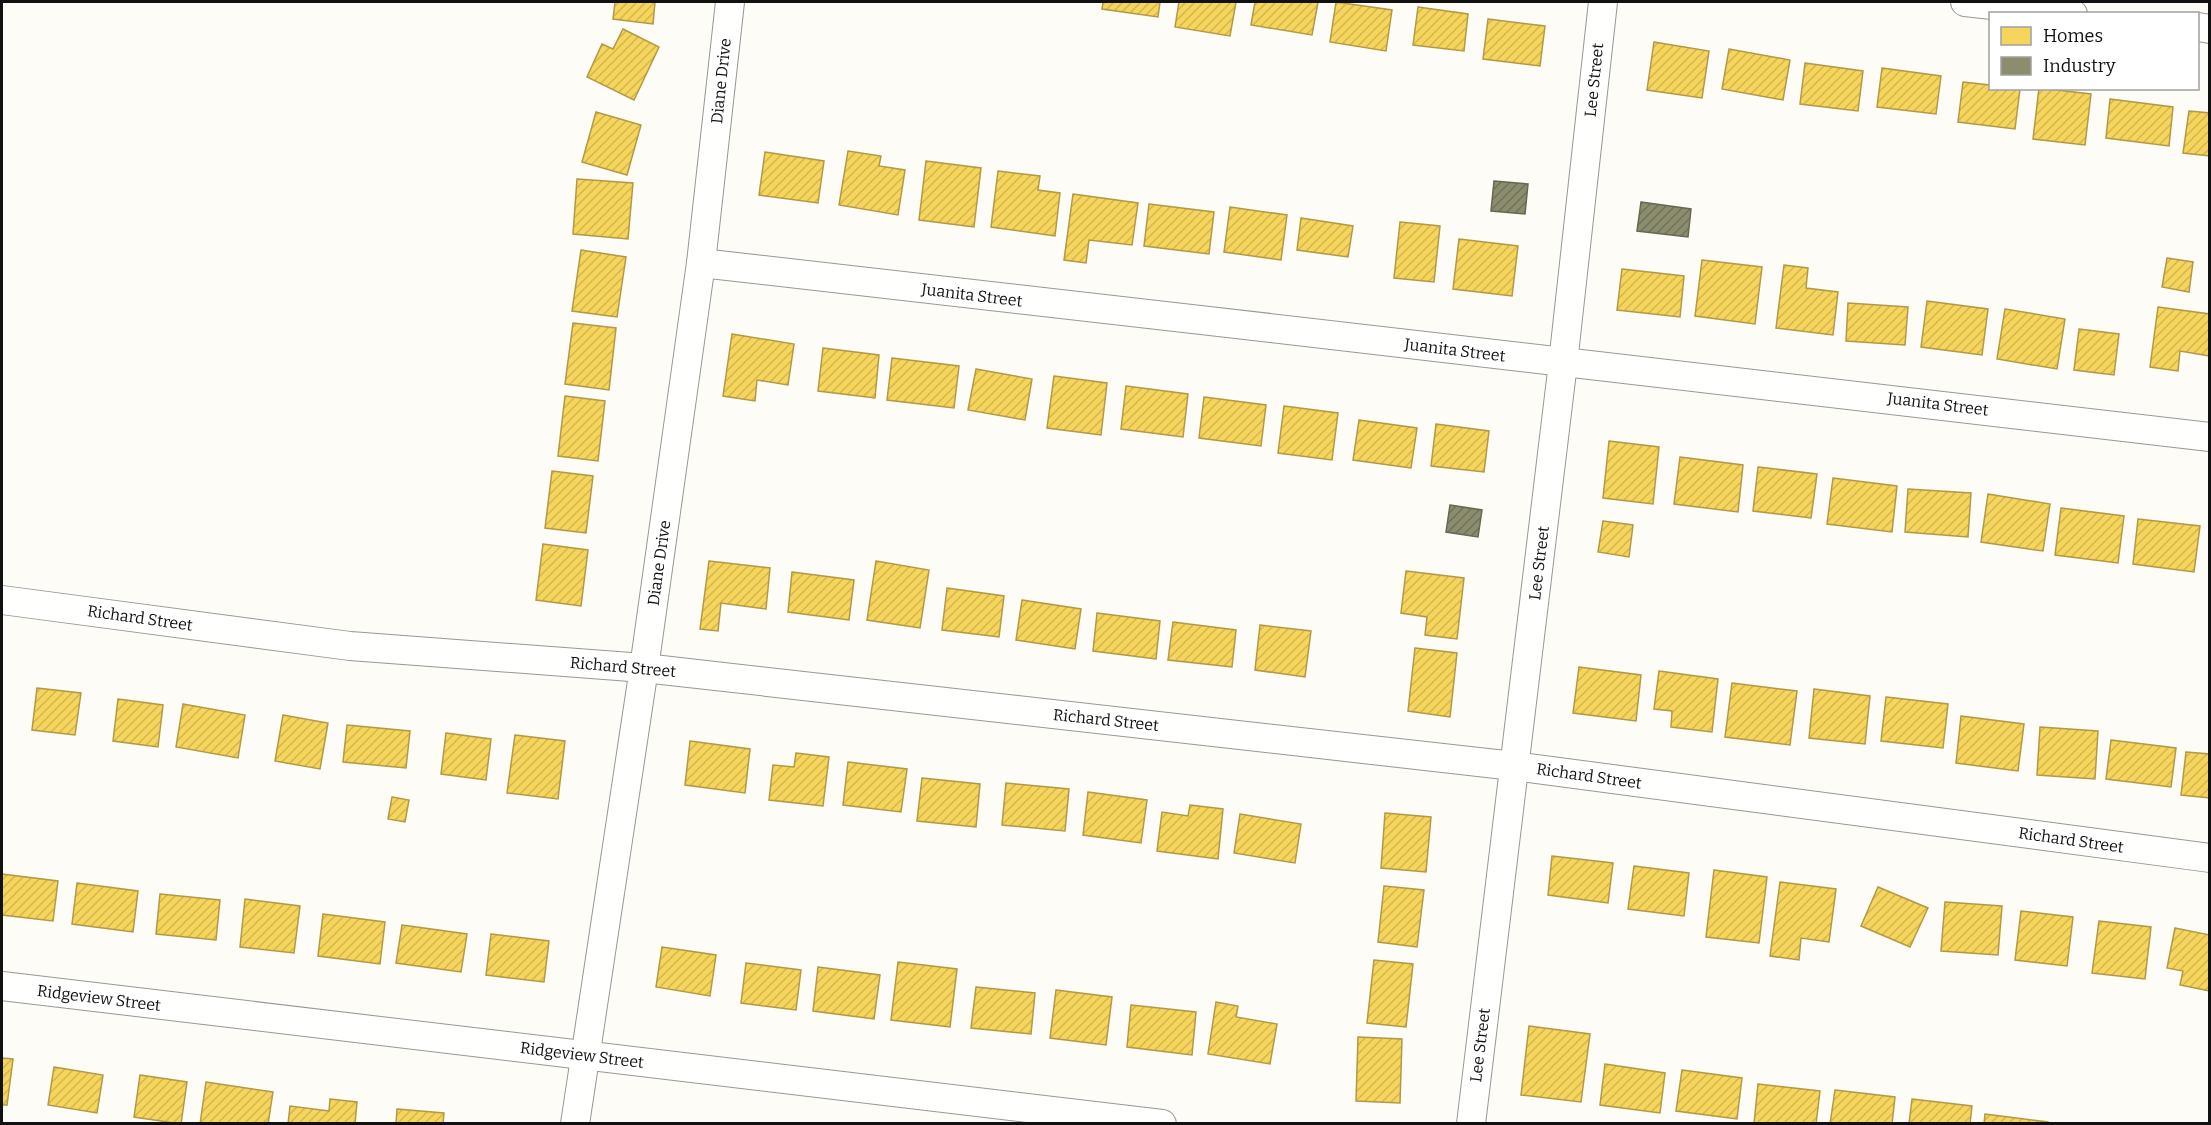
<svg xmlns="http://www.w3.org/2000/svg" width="2211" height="1125" font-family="Bitter,serif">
  <defs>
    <pattern id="homes-hatch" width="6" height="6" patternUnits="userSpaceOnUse" patternTransform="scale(1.5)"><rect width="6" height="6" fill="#f6d55c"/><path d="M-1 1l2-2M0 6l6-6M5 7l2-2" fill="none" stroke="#d2b64f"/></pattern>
    <pattern id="industry-hatch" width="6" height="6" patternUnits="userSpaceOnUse" patternTransform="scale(1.5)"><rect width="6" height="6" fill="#8c8c6e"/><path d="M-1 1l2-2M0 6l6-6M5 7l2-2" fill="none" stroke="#717159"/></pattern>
  </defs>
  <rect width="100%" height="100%" fill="#fdfcf7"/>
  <g fill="url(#homes-hatch)" stroke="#b19a46" stroke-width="1.5">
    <polygon points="615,2 655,2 653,24 613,19"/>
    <polygon points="1103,2 1160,2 1158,17 1102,9"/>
    <polygon points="1179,2 1236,2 1230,36 1175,27"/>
    <polygon points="1255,2 1318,2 1312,35 1251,25"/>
    <polygon points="1336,2 1392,10 1386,51 1330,42"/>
    <polygon points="1418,7 1468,14 1464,51 1413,45"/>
    <polygon points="1488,19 1545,26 1540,66 1483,59"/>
    <polygon points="623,29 659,47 634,100 587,77 602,44 613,49"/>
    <polygon points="1654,42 1709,51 1702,98 1647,90"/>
    <polygon points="1729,49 1790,60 1783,100 1722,89"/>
    <polygon points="1805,63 1863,71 1858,111 1800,104"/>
    <polygon points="1882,68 1941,76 1936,114 1877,107"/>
    <polygon points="1963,82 1990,85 1990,88 2020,89 2015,129 1958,122"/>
    <polygon points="2039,88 2091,94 2085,145 2033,139"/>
    <polygon points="2110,99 2173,107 2169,146 2106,138"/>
    <polygon points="2189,111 2210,113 2210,156 2183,153"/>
    <polygon points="596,112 641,125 627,175 582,162"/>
    <polygon points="848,151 881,156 879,166 905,170 898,215 839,205"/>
    <polygon points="765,152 824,161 818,203 759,195"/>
    <polygon points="926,161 981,168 974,227 919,220"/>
    <polygon points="998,171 1040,176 1038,190 1060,193 1055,236 991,227"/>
    <polygon points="577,179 633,183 628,239 573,234"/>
    <polygon points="1073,194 1138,203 1132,245 1089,240 1086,263 1064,260"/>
    <polygon points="1149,204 1214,212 1209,254 1144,246"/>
    <polygon points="1230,207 1287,215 1281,260 1224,252"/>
    <polygon points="1301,218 1353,226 1348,257 1297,250"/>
    <polygon points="1400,222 1440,226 1434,282 1394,278"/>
    <polygon points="1459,239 1518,246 1512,296 1453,289"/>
    <polygon points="581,250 626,257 617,317 572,311"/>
    <polygon points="2167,258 2193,262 2189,292 2162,287"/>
    <polygon points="1702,260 1762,267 1755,324 1695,316"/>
    <polygon points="1784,265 1808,268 1806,288 1838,292 1833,335 1776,328"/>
    <polygon points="1622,269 1684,276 1680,317 1617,310"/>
    <polygon points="1927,301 1988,309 1982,355 1921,347"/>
    <polygon points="1848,303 1908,307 1905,345 1846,341"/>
    <polygon points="2158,307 2210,314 2210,356 2180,351 2178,371 2150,367"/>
    <polygon points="2005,309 2065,319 2057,369 1997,359"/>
    <polygon points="573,323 616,328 609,390 565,384"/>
    <polygon points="2079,329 2119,334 2114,375 2074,370"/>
    <polygon points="732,334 794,344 788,385 757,380 755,401 723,396"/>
    <polygon points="823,348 879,355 875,398 818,391"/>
    <polygon points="892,358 959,366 954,408 887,400"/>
    <polygon points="976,369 1032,379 1025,420 968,410"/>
    <polygon points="1054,376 1107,383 1101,435 1047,428"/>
    <polygon points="1126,386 1188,394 1183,437 1121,429"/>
    <polygon points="565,396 605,401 598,461 558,456"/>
    <polygon points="1204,397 1266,405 1261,446 1199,438"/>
    <polygon points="1284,406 1338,413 1332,460 1278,453"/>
    <polygon points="1359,420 1417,428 1411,468 1353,460"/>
    <polygon points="1436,424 1489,431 1484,472 1431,466"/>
    <polygon points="1609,441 1659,447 1653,504 1603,498"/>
    <polygon points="1680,457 1743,465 1738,512 1674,504"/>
    <polygon points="1758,467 1817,474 1811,518 1753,511"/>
    <polygon points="552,471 593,476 586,533 545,528"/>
    <polygon points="1833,478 1897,486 1892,532 1827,524"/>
    <polygon points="1908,489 1971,493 1968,537 1905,532"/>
    <polygon points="1988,494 2050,504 2043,551 1981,542"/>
    <polygon points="2061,508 2124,516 2118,563 2055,555"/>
    <polygon points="2138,519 2200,526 2194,572 2133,564"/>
    <polygon points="1603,521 1633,525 1629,557 1598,552"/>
    <polygon points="543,544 588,550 581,606 536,600"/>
    <polygon points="709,561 770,568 766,609 721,603 718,631 700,629"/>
    <polygon points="876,561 929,570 920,628 867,620"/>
    <polygon points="1406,571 1464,578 1457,639 1425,635 1427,617 1401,613"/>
    <polygon points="792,572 854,580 849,620 788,612"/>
    <polygon points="947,588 1004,596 999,637 942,630"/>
    <polygon points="1022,600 1081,609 1075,649 1016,640"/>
    <polygon points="1097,613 1160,621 1156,659 1093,651"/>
    <polygon points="1173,622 1236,630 1232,667 1168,660"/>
    <polygon points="1260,625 1311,631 1305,677 1255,670"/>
    <polygon points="1415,648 1457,653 1450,717 1408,711"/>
    <polygon points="1579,667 1641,675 1636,721 1573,713"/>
    <polygon points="1659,671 1718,679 1712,732 1671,727 1672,711 1654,709"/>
    <polygon points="1732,683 1797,691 1790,745 1725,737"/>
    <polygon points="37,688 81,693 75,735 32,730"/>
    <polygon points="1814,689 1870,696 1865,744 1809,738"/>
    <polygon points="1886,697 1948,704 1943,748 1881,741"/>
    <polygon points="118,699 163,705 158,747 113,741"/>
    <polygon points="183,704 245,715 238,758 176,747"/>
    <polygon points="283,715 328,723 320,769 275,761"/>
    <polygon points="1961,716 2024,724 2018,771 1956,763"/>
    <polygon points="347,725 410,731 406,768 343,762"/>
    <polygon points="2040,727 2098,731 2095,779 2037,775"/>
    <polygon points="446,733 491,739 486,780 441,774"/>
    <polygon points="515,735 565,741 558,799 507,793"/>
    <polygon points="2111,740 2176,748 2171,787 2106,779"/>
    <polygon points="690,741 750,749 745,793 685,785"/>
    <polygon points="2186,752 2210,754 2210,798 2181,795"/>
    <polygon points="796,753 829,757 823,806 769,800 773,765 794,767"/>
    <polygon points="848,762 907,769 901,812 843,805"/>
    <polygon points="922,778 980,784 976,827 917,821"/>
    <polygon points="1006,783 1069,789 1065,831 1002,825"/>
    <polygon points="1088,792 1147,800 1141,843 1083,835"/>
    <polygon points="392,797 409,800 405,822 388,819"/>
    <polygon points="1190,805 1223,809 1218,859 1157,851 1162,812 1188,816"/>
    <polygon points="1385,813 1431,817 1426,872 1381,868"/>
    <polygon points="1240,814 1301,824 1295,863 1234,853"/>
    <polygon points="1552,856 1613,863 1608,903 1548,895"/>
    <polygon points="1634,866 1689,873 1684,916 1628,909"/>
    <polygon points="1714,870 1767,877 1759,943 1706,937"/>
    <polygon points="2,874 58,881 53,921 2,915"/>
    <polygon points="1780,882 1836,889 1829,942 1801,938 1799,960 1770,956"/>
    <polygon points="77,883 138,891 133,932 72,924"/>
    <polygon points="1384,886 1424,890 1417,947 1378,942"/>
    <polygon points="1878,887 1928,908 1910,947 1861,926"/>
    <polygon points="160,894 220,900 216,940 156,934"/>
    <polygon points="245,899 300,906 294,953 240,947"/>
    <polygon points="1945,902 2002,906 1998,955 1941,951"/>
    <polygon points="2021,911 2073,917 2067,966 2015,960"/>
    <polygon points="323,914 385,922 380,964 318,956"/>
    <polygon points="2099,921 2151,927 2145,979 2092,973"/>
    <polygon points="402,925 467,934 461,972 396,963"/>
    <polygon points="2175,928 2210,935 2210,991 2180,985 2183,971 2167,968"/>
    <polygon points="491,934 549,941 544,982 486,975"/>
    <polygon points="662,947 716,955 710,996 656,987"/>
    <polygon points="1374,960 1413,964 1406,1027 1367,1023"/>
    <polygon points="898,962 957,969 950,1027 891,1020"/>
    <polygon points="746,963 801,970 796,1010 741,1003"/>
    <polygon points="818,967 880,975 874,1019 813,1011"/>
    <polygon points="976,987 1035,993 1031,1034 971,1028"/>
    <polygon points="1056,990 1112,997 1106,1045 1050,1038"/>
    <polygon points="1216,1002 1238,1006 1236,1017 1277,1024 1270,1064 1208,1054"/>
    <polygon points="1131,1005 1196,1012 1192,1055 1127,1047"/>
    <polygon points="1529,1026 1590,1034 1581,1102 1521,1095"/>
    <polygon points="1358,1037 1402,1039 1400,1103 1356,1101"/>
    <polygon points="2,1058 13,1059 7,1105 2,1105"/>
    <polygon points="1605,1064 1665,1073 1660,1113 1600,1105"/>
    <polygon points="54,1067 103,1075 97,1113 48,1105"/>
    <polygon points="1682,1070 1742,1078 1737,1119 1676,1111"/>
    <polygon points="140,1075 187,1082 181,1124 134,1117"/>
    <polygon points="206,1082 273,1092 268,1124 200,1124"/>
    <polygon points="1758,1084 1820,1091 1816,1124 1754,1124"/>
    <polygon points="1835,1090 1895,1097 1892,1124 1830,1124"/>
    <polygon points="330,1099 357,1102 355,1124 288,1124 290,1106 329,1111"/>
    <polygon points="1912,1099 1972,1106 1970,1124 1909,1124"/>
    <polygon points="397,1109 444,1113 443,1124 396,1124"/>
    <polygon points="1985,1114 2048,1122 2048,1124 1984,1124"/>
  </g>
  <g fill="url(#industry-hatch)" stroke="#676752" stroke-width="1.5">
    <polygon points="1494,181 1528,184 1525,214 1491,211"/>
    <polygon points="1641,202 1691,209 1688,237 1637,231"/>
    <polygon points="1450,505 1482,510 1478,537 1446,532"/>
  </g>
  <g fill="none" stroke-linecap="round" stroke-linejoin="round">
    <defs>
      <g id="minor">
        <polyline points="1965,2 2073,14"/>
        <polyline points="2198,27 2210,29"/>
        <path d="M701,263C1204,321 1707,376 2210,437"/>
        <polyline points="2,600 350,646 644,668 1514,766 2210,858"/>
        <polyline points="2,986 1162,1124"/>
        <polyline points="575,1124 644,668 701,263 730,2"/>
        <polyline points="1471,1124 1563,363 1603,2"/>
      </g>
    </defs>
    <use href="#minor" stroke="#979795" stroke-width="30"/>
    <use href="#minor" stroke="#fffffe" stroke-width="28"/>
  </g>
  <g text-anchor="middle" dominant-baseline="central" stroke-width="6" stroke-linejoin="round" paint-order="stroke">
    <g font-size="16" fill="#111" stroke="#fff">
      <text transform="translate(1594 80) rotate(-84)">Lee Street</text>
      <text transform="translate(721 81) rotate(-84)">Diane Drive</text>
      <text transform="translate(972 295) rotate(7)">Juanita Street</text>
      <text transform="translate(1455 350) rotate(7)">Juanita Street</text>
      <text transform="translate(1938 404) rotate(7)">Juanita Street</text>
      <text transform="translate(659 563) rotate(-82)">Diane Drive</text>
      <text transform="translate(1539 563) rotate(-83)">Lee Street</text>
      <text transform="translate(140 618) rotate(8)">Richard Street</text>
      <text transform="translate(623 667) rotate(5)">Richard Street</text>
      <text transform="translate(1106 720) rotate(6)">Richard Street</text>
      <text transform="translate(1589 776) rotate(8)">Richard Street</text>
      <text transform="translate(2071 840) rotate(8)">Richard Street</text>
      <text transform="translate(99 998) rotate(7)">Ridgeview Street</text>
      <text transform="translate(1480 1045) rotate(-83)">Lee Street</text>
      <text transform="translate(582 1055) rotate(7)">Ridgeview Street</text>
    </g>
  </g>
  <rect width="2211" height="1125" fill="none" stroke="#111111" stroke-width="6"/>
  <rect x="1989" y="12" width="210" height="78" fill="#ffffff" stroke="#a0a0a0" stroke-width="1.5"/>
  <rect x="2001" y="27" width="30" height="18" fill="#f6d55c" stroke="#a0a0a0" stroke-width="1.5"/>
  <text x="2043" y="42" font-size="18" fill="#111111">Homes</text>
  <rect x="2001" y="57" width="30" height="18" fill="#8c8c6e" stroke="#a0a0a0" stroke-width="1.5"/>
  <text x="2043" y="72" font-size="18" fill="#111111">Industry</text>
</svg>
